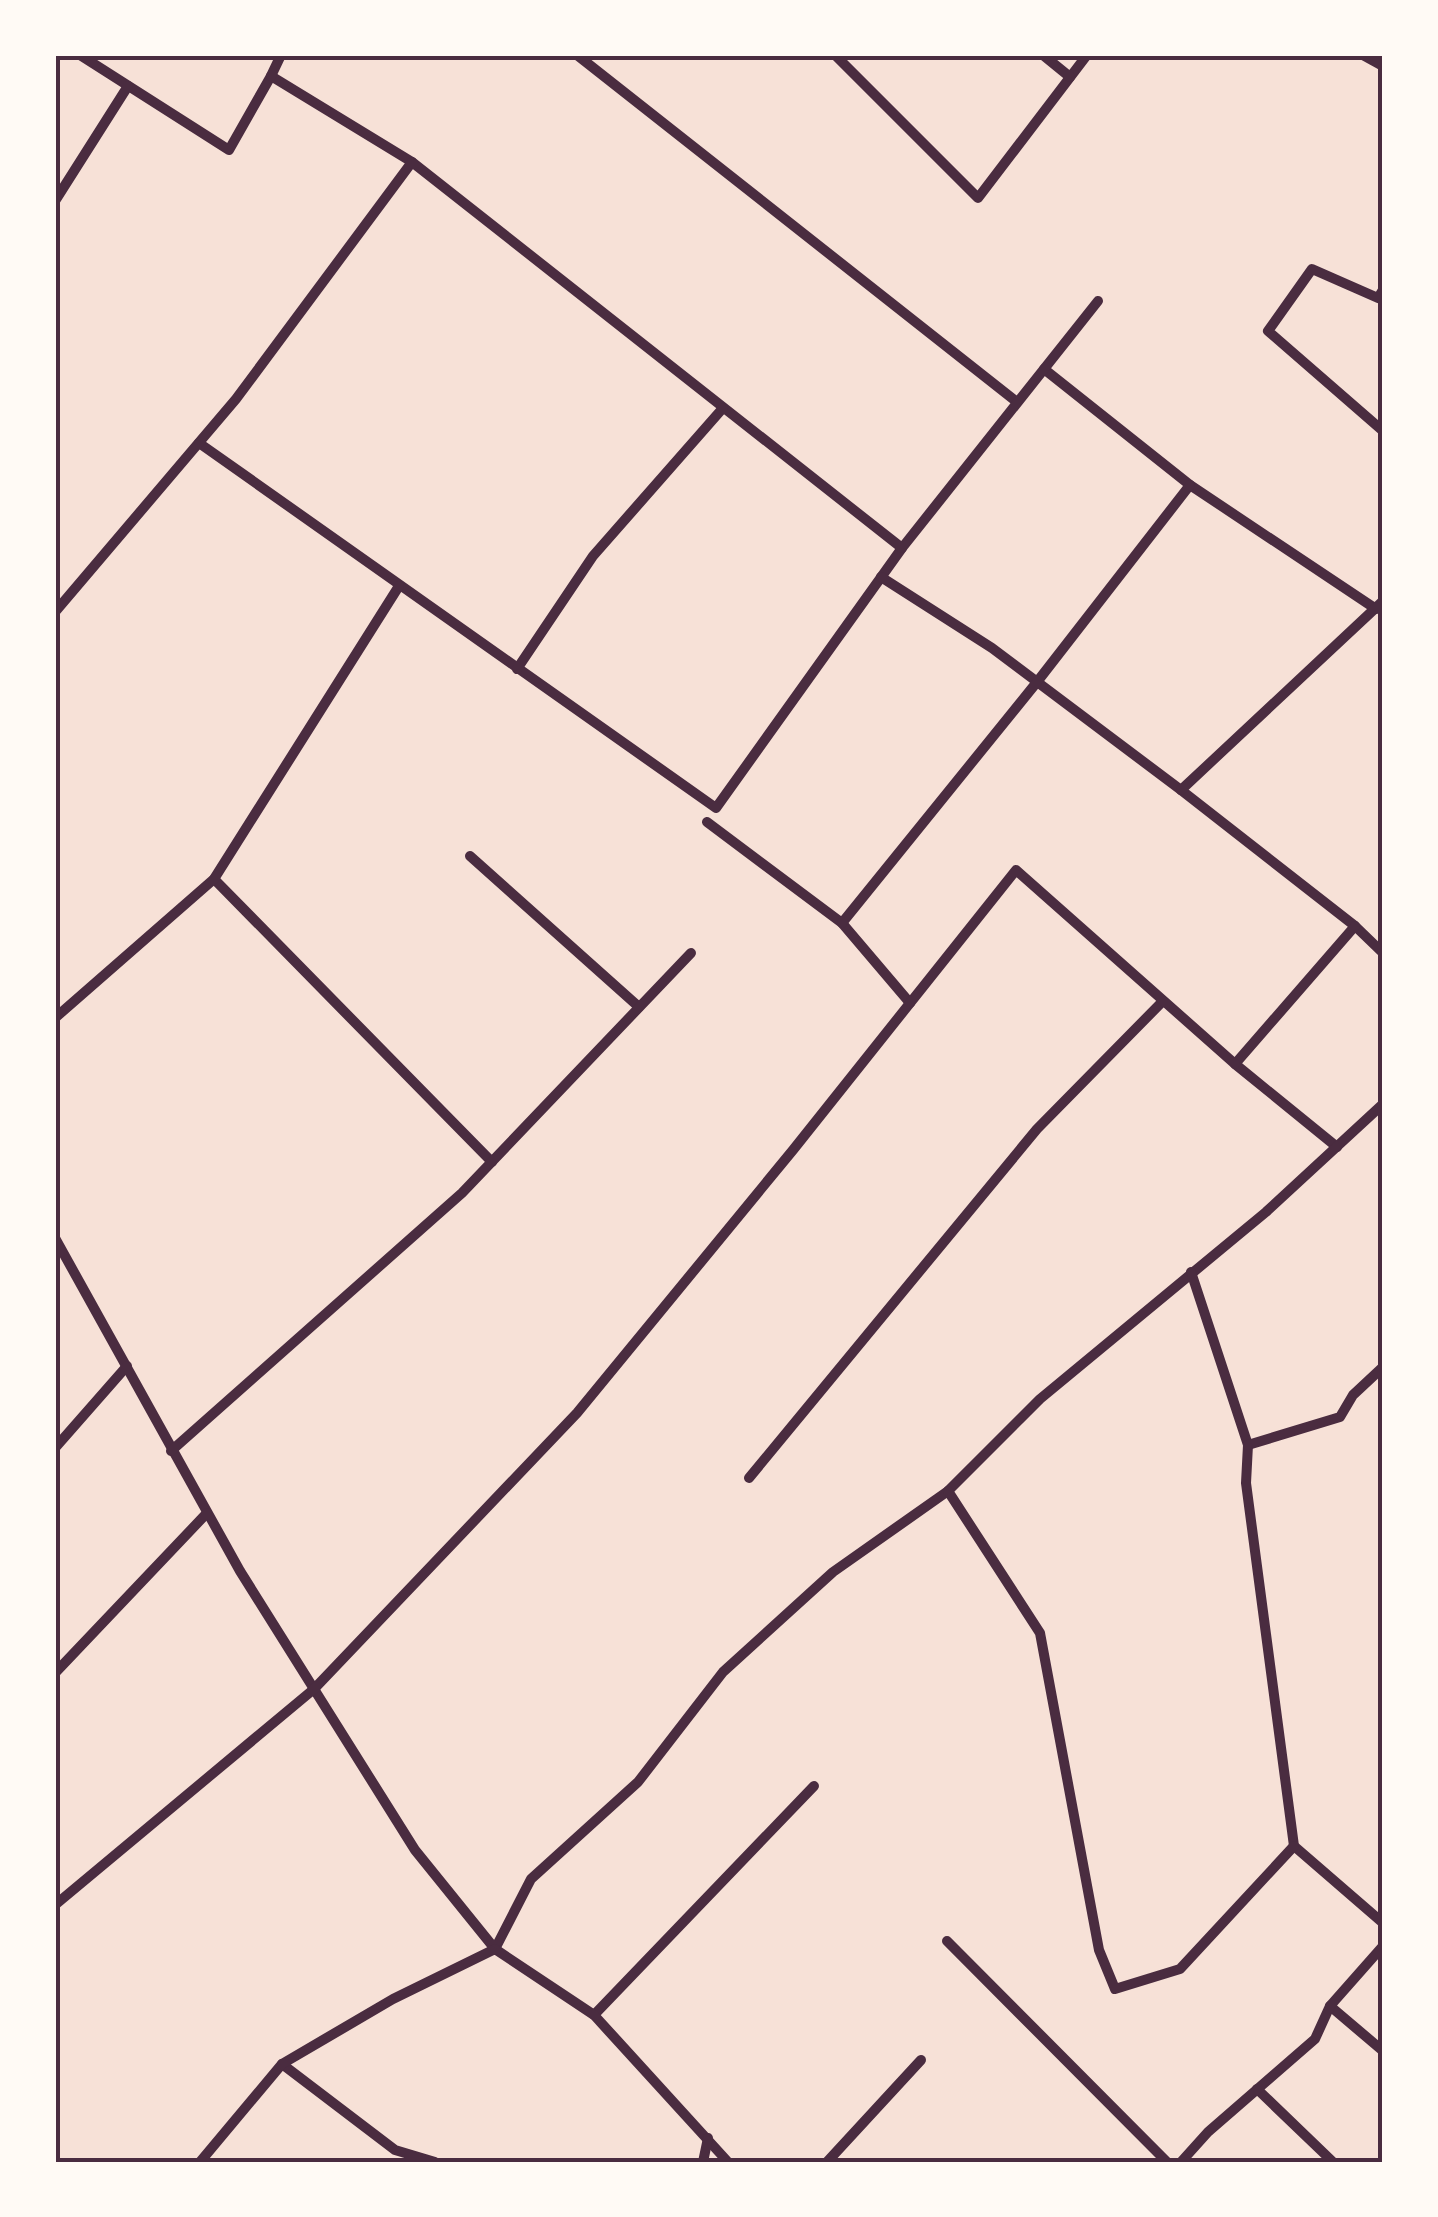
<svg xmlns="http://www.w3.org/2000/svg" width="1438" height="2217" font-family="'Noto Serif',serif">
  <rect width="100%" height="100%" fill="#f7e1d7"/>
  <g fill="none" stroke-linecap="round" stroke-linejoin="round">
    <g stroke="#4a2c40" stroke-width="10">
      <polyline points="80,55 229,150 271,76 412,162"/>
      <polyline points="577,55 1017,402"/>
      <polyline points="835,55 978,198 1087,55"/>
      <polyline points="1043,55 1070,77"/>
      <polyline points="1363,55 1383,66"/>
      <polyline points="271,76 281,55"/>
      <polyline points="55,201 128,86"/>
      <polyline points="1383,290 1378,298 1312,269 1268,331 1383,431"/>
      <polyline points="1044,369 1190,485 1376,609"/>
      <polyline points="199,443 716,808 902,548"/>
      <polyline points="881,577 992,648 1181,790 1355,926 1383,953"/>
      <polyline points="55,612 236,399 412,162 902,548 1098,301"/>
      <polyline points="517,669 593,556 723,408"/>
      <polyline points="1181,790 1383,601"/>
      <polyline points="707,822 842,923 910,1003"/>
      <polyline points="470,856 639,1007"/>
      <polyline points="214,879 492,1162"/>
      <polyline points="842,923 1037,682 1190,485"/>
      <polyline points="55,1018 214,879 399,586"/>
      <polyline points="1337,1147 1235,1064 1355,926"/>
      <polyline points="55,1238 240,1571 415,1850 495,1949 531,1879 638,1782 723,1672 833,1572 948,1491 1040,1399 1266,1212 1383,1104"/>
      <polyline points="1191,1272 1248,1445 1246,1483 1294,1846 1383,1923"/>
      <polyline points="1248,1445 1340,1417 1353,1395 1383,1367"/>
      <polyline points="55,1448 127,1366"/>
      <polyline points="171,1451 462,1193 691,953"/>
      <polyline points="749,1478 1037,1129 1163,1001"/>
      <polyline points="948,1491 1040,1633 1099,1950 1115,1989 1180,1969 1294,1846"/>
      <polyline points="55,1673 207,1513"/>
      <polyline points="55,1905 314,1689 577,1413 793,1150 1016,870 1235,1064"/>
      <polyline points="947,1941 1167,2162"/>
      <polyline points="1330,2006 1383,2051"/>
      <polyline points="594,2015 814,1786"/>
      <polyline points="282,2064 395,2150 435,2162"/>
      <polyline points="1257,2089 1333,2162"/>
      <polyline points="200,2162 282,2064 393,1999 495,1949 594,2015 728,2162"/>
      <polyline points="703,2162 708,2138"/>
      <polyline points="827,2162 921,2060"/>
      <polyline points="1181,2162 1208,2132 1315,2039 1330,2006 1383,1946"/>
    </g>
  </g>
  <rect width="1438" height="2217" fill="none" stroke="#fffaf5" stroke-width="115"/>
  <rect x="58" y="58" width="1322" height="2102" fill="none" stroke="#4a2c40" stroke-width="4"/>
</svg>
